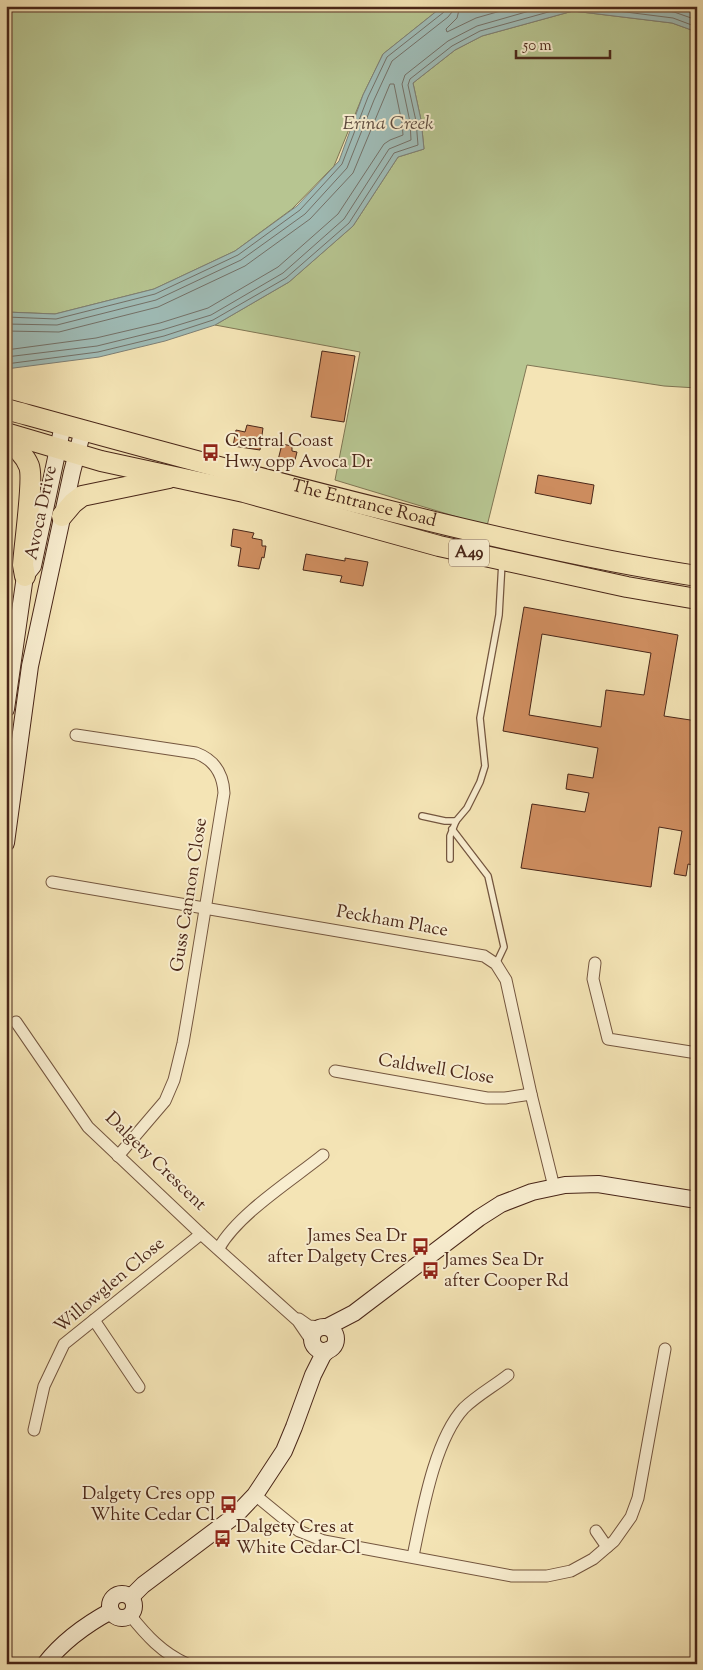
<svg xmlns="http://www.w3.org/2000/svg" width="703" height="1670" font-family="'Sorts Mill Goudy',serif">
  <rect width="100%" height="100%" fill="#f4e4b5"/>
  <filter id="stains"><feTurbulence type="fractalNoise" baseFrequency=".004" numOctaves="4"/><feColorMatrix values="0 0 0 0 .2 0 0 0 0 .09 0 0 0 0 .02 0 0 0 .5 -.17"/></filter>
  <radialGradient id="worn" r=".72"><stop offset=".6" stop-color="#630" stop-opacity="0"/><stop offset="1" stop-color="#630" stop-opacity=".3"/></radialGradient>
  <g fill="#b7c591" stroke="#807654">
    <polygon points="6,6 443,6 383,54 363,95 334,166 292,209 235,251 154,289 55,314 6,312"/>
    <polygon points="573,11 672,23 697,32 697,388 664,386 527,365 487,526 335,480 360,352 215,325 289,282 353,226 398,157 424,149 421,120 413,83 455,50 482,36"/>
  </g>
  <polygon fill="#9fbcb7" stroke="#7d8077" points="443,6 697,6 697,32 672,23 573,11 482,36 455,50 413,83 421,120 424,149 398,157 353,226 289,282 215,325 165,341 99,357 6,369 6,312 55,314 154,289 235,251 297,206 339,161 363,95 383,54"/>
  <g fill="none" stroke-linecap="round" stroke-linejoin="round">
    <g stroke="#747168" stroke-width="1">
      <polyline points="460,6 457,18 446,29 447,32 476,18 518,6"/>
      <polyline points="578,6 673,18 697,27"/>
      <polyline points="627,6 674,12 697,20"/>
      <polyline points="6,317 56,319 155,294 238,255 300,210 342,164 368,97 387,57 444,12 446,6"/>
      <polyline points="6,324 57,325 156,300 241,260 305,214 347,168 374,100 392,61 448,17 452,12 452,6"/>
      <polyline points="6,331 59,332 158,307 245,266 310,219 353,173 390,84 394,84 402,123 403,135 390,140 384,144 338,214 278,267 208,308 160,323 96,338 6,350"/>
      <polyline points="6,357 97,346 162,330 211,315 283,273 344,219 389,149 411,140 410,122 402,84 405,75 448,41 477,26 547,6"/>
      <polyline points="6,364 98,352 164,336 213,320 286,278 349,223 394,153 418,145 416,121 408,85 410,79 452,46 480,31 570,6"/>
    </g>
  </g>
  <g fill="#cf8e60" stroke="#492618" fill-rule="evenodd">
    <polygon points="322,351 355,356 344,422 311,417"/>
    <polygon points="247,425 263,428 260,450 233,446 236,430 245,432"/>
    <polygon points="282,444 292,446 292,451 297,452 294,464 278,460"/>
    <polygon points="538,475 594,485 591,504 535,493"/>
    <polygon points="233,529 254,533 252,538 262,540 262,546 266,546 264,558 262,557 259,569 238,566 241,548 231,546"/>
    <polygon points="306,554 345,561 345,558 368,562 363,586 340,582 342,576 303,570"/>
    <path d="M524,607L678,635L664,716L697,721V866L688,864L686,876L674,874L682,831L659,827L651,887L521,868L532,804L585,812L589,793L566,789L568,774L593,778L598,748L503,731ZM542,634L651,653L644,695L606,690L601,727L529,715Z"/>
  </g>
  <g fill="none" stroke-linecap="round" stroke-linejoin="round">
    <defs>
      <g id="lane">
        <polyline points="422,816 445,821 456,821"/>
        <polyline points="452,829 488,876 504,947 496,964"/>
        <polyline points="450,859 450,836 456,821 467,808 480,782 485,766 480,718 499,615 502,562"/>
      </g>
      <g id="street">
        <path d="M76,735L196,753C215,760 223,774 224,793L189,1008L183,1043L174,1080L165,1101L118,1156"/>
        <polyline points="52,882 484,956 496,964 506,980 531,1094 554,1187"/>
        <polyline points="595,963 593,979 608,1039 697,1053"/>
        <polyline points="16,1022 88,1127 201,1234 298,1321 313,1343"/>
        <polyline points="335,1071 487,1098 505,1098 531,1094"/>
        <path d="M219,1248C238,1214 292,1180 323,1155"/>
        <polyline points="299,1319 309,1326 321,1327"/>
        <polyline points="94,1320 139,1387"/>
        <polyline points="34,1430 44,1386 64,1344 201,1234"/>
        <polyline points="255,1495 299,1531 324,1541 512,1576 547,1576 571,1571 593,1559 614,1541 631,1517 638,1498 665,1349"/>
        <polyline points="596,1531 607,1547"/>
        <path d="M413,1556C422,1514 434,1440 464,1408C476,1396 494,1386 508,1375"/>
        <path d="M130,1615C146,1635 162,1653 187,1664"/>
      </g>
      <g id="secondary">
        <polyline points="6,709 25,576 33,566 63,425"/>
        <polyline points="6,843 30,666 72,472 83,430"/>
        <polyline points="327,1327 354,1313 479,1218 501,1204 532,1192 565,1185 598,1184 697,1200"/>
        <circle cx="324" cy="1339" r="12"/>
        <circle cx="122" cy="1606" r="12"/>
        <polyline points="131,1597 143,1585 236,1515 255,1495 284,1451 294,1427 313,1375 323,1355 328,1350"/>
        <path d="M45,1664C63,1641 85,1625 111,1611"/>
      </g>
      <g id="highway">
        <path id="s1" d="M6,409C133,444 259,479 386,510C489,536 592,560 697,576"/>
        <polyline points="6,433 101,461 244,492 439,546 627,587 697,599"/>
        <path d="M6,440C15,446 25,456 29,466C34,479 24,547 23,565L25,576"/>
        <polyline points="62,516 73,503 82,496 169,478"/>
      </g>
    </defs>
    <use href="#lane" stroke="#74563f" stroke-width="8"/>
    <use href="#street" stroke="#74563f" stroke-width="13"/>
    <use href="#secondary" stroke="#492618" stroke-width="18"/>
    <use href="#highway" stroke="#492618" stroke-width="22"/>
    <use href="#lane" stroke="#f8edcf" stroke-width="5.5"/>
    <use href="#street" stroke="#f8edcf" stroke-width="11"/>
    <use href="#secondary" stroke="#f8edcf" stroke-width="16"/>
    <use href="#highway" stroke="#f4e4b5" stroke-width="20"/>
  </g>
  <defs>
    <symbol id="bus-bare" viewBox="-9 -9 18 18"><path d="M-5-6H5V4H4V6H2V4H-2V6H-4V4H-5ZM-3.5-4V0h7V-4ZM-3.5 1.2v1.5H-2V1.2ZM2 1.2v1.5H3.5V1.2Z" fill="#8f2418" stroke="#f8edcf" stroke-width="2.5" paint-order="stroke"/></symbol>
  </defs>
  <g fill-rule="evenodd">
    <use href="#bus-bare" x="198" y="440" width="25" height="25"/>
    <use href="#bus-bare" x="408" y="1234" width="25" height="25"/>
    <use href="#bus-bare" x="418" y="1258" width="25" height="25"/>
    <use href="#bus-bare" x="216" y="1492" width="25" height="25"/>
    <use href="#bus-bare" x="210" y="1526" width="25" height="25"/>
  </g>
  <g text-anchor="middle" dominant-baseline="central" stroke-width="4" stroke-linejoin="round" paint-order="stroke">
    <rect fill="#f8edcf" stroke="#7e624f" stroke-width="1" x="449" y="539.5" width="40" height="27" rx="4"/>
    <g font-size="16" font-weight="bold" fill="#492618">
      <text x="469" y="553">A49</text>
    </g>
    <g font-size="18" fill="#492618" stroke="#f8edcf" text-anchor="start">
      <text x="225" y="442">Central Coast<tspan x="225" dy="21">Hwy opp Avoca Dr</tspan></text>
      <text x="407" y="1237" text-anchor="end">James Sea Dr<tspan x="407" dy="21">after Dalgety Cres</tspan></text>
      <text x="444" y="1261">James Sea Dr<tspan x="444" dy="21">after Cooper Rd</tspan></text>
      <text x="215" y="1495" text-anchor="end">Dalgety Cres opp<tspan x="215" dy="21">White Cedar Cl</tspan></text>
      <text x="236" y="1528">Dalgety Cres at<tspan x="236" dy="21">White Cedar Cl</tspan></text>
    </g>
    <g font-size="18" fill="#492618" stroke="#f8edcf">
      <text stroke="none"><textPath href="#s1" startOffset="370">The Entrance Road</textPath></text>
      <text transform="translate(42 513) rotate(-78)">Avoca Drive</text>
      <text transform="translate(190 895) rotate(-81)">Guss Cannon Close</text>
      <text transform="translate(392 922) rotate(10)">Peckham Place</text>
      <text transform="translate(436 1070) rotate(9)">Caldwell Close</text>
      <text transform="translate(155 1162) rotate(44)">Dalgety Crescent</text>
      <text transform="translate(110 1286) rotate(-40)">Willowglen Close</text>
    </g>
    <g font-size="19" font-style="italic" fill="#5e4c40" stroke="#f8edcf">
      <text x="388" y="124">Erina Creek</text>
    </g>
  </g>
  <rect width="703" height="1670" fill="none" stroke="#f4e4b5" stroke-width="25"/>
  <rect x="8" y="8" width="688" height="1655" fill="none" stroke="#492618" stroke-width="2.5"/>
  <rect x="12" y="12" width="678" height="1645" fill="none" stroke="#492618"/>
  <path d="M516 50v8h94v-8" fill="none" stroke="#492618" stroke-width="2.5"/>
  <text x="523" y="50" font-size="15" fill="#492618" stroke="#f8edcf" stroke-width="4" paint-order="stroke">50 m</text>
  <rect width="100%" height="100%" filter="url(#stains)"/>
  <rect width="100%" height="100%" fill="url(#worn)"/>
</svg>
